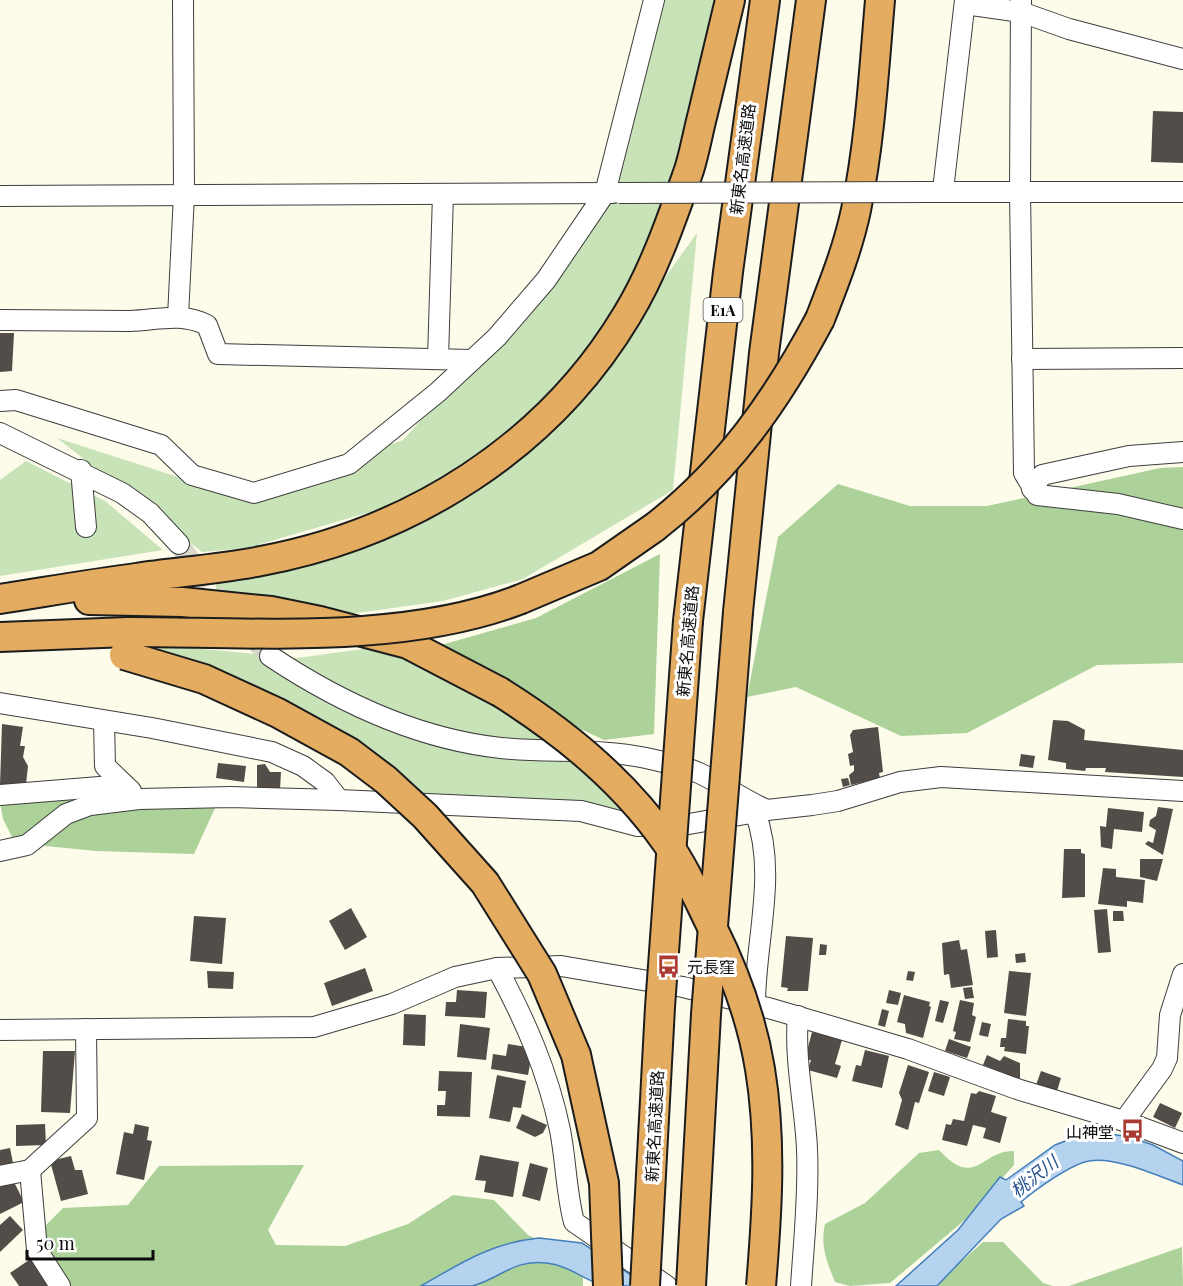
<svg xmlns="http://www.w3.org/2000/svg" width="1183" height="1286" font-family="'Playfair Display','Noto Sans JP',serif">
  <rect width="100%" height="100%" fill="#fdfbea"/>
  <g fill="#c9e3b8">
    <polygon points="665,0 718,0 683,175 630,292 540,422 418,498 247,548 202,552 57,438 200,484 293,481 403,440 535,293 620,174"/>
    <polygon points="697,233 673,490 523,579 443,601 357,613 302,612 216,589 216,576 471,484 552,434"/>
    <polygon points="26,461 105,501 163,550 0,576 0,480"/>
    <polygon points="385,646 517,711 576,758 637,820 427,800 143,647 182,647 297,658"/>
  </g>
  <g fill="#acd299">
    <polygon points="1183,467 1183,663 1097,665 967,733 901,736 796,687 747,697 778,537 838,484 910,506 987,506 1160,468"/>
    <polygon points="660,554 654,734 604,740 534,707 471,660 434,647 536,618"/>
    <polygon points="18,793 215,808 194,854 96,851 15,843 3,819 0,802"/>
    <path d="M939,1150C976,1190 981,1150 1014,1151V1165L966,1219L890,1283L850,1286L835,1282C827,1262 820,1246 825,1224L865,1203L919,1153Z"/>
    <polygon points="304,1165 268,1230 276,1245 345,1246 408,1224 453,1195 494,1200 528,1235 583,1262 583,1286 63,1286 60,1281 41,1230 63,1208 128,1205 159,1166"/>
    <polygon points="983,1242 1003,1242 1043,1283 1053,1286 934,1286"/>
    <polygon points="1182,1247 1183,1286 1069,1286"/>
  </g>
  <g fill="#b5d2ef" stroke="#447fbd" stroke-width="1.5">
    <path d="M1091,1131L1130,1137L1153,1145L1183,1161V1185C1158,1176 1115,1156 1089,1161C1071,1164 1035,1190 1021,1202L1024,1206L1001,1219L937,1286H896L958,1230L1000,1177L1006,1180L1055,1145Z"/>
    <path d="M539,1238L582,1243L648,1286C635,1286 613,1286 601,1285C582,1278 567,1265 546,1263C513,1259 500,1279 472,1286C457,1286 436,1286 421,1286C461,1263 491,1243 539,1238Z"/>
  </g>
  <g fill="#524d48">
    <polygon points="1153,111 1183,112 1183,163 1151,162"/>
    <polygon points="0,333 14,333 12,371 0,372"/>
    <polygon points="1053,720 1068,721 1085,730 1084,740 1183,750 1183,777 1105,772 1106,768 1086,768 1085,771 1066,769 1066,763 1048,760"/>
    <polygon points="2,724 23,727 20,746 25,746 23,757 28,766 26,784 0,785"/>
    <polygon points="878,727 883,772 879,773 880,778 851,785 849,775 854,771 854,765 850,766 848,754 853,752 850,735 853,730"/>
    <polygon points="1021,754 1035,756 1033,768 1019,766"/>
    <polygon points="218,763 246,766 244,782 216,778"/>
    <polygon points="265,764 270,772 281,772 280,789 257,789 257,765"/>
    <polygon points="848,778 850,785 843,787 841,779"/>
    <polygon points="1158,807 1173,809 1163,855 1145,844 1148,841 1153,843 1156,830 1149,826 1150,820 1156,816"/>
    <polygon points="1108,808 1144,812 1142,832 1114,829 1112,849 1101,847 1100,826 1106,827"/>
    <polygon points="1064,849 1081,849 1081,853 1085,854 1085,897 1062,898"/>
    <polygon points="1140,859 1163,859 1157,881 1140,877"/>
    <polygon points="1103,868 1116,869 1116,877 1145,880 1143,903 1127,901 1127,907 1098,904"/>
    <polygon points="351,908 367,937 345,950 329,921"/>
    <polygon points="1107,909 1111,952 1098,953 1094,910"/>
    <polygon points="1113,911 1123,911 1124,921 1113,921"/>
    <polygon points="194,916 226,918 222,964 190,961"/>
    <polygon points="996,930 998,957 987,958 985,931"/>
    <polygon points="786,936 813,938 808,991 787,991 788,988 781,987"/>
    <polygon points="959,940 961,950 967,949 973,985 951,988 949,974 944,975 942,943"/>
    <polygon points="820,944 827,945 826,955 819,955"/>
    <polygon points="1025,953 1026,962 1016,963 1015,954"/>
    <polygon points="365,968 373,991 332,1006 324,983"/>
    <polygon points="207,971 234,972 233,989 208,988"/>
    <polygon points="908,971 915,972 913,981 906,980"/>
    <polygon points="1009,971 1031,973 1026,1016 1004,1013"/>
    <polygon points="972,987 974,998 965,999 963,988"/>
    <polygon points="457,990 487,992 485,1018 445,1016 446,1002 456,1002"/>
    <polygon points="889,990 901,993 898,1005 886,1003"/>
    <polygon points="904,995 930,1002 929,1006 931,1007 923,1038 906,1033 905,1024 897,1022"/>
    <polygon points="940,1000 949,1002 943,1023 935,1021"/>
    <polygon points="960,1000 974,1003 972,1015 976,1017 970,1042 954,1039 956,1032 953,1031"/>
    <polygon points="882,1009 889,1011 885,1027 878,1025"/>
    <polygon points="404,1014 426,1015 425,1046 403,1045"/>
    <polygon points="1008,1019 1026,1021 1026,1026 1029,1026 1026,1054 1004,1051 1005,1047 1000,1047 1001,1038 1006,1038"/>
    <polygon points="982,1022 991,1024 988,1037 979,1035"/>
    <polygon points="460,1024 490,1028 486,1060 457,1057"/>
    <polygon points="812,1032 842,1040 835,1064 841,1066 837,1078 808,1070 811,1060 805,1059"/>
    <polygon points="949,1039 971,1047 967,1058 945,1051"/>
    <polygon points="508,1044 533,1048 528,1075 491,1069 493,1054 506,1056"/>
    <polygon points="865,1050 889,1056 882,1088 852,1081 856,1065 861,1066"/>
    <polygon points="43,1051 75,1051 70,1113 41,1112"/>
    <polygon points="987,1055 1000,1061 1004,1056 1020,1063 1020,1080 983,1065"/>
    <polygon points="908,1065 929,1072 919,1103 915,1102 908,1130 895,1125 902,1100 899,1093"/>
    <polygon points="439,1071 472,1072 470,1117 437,1116 437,1105 445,1105 446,1091 438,1091"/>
    <polygon points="1041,1071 1061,1078 1057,1091 1036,1085"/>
    <polygon points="934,1072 950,1077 944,1096 928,1091"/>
    <polygon points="497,1075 526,1081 521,1108 513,1107 510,1122 489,1118"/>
    <polygon points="979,1091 996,1096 991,1112 1007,1117 1000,1143 983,1138 986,1128 973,1125 967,1146 942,1140 946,1124 951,1125 953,1119 964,1121 971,1093 976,1094"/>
    <polygon points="1160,1103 1182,1113 1175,1128 1153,1117"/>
    <polygon points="522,1114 547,1125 543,1133 535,1137 516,1128"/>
    <polygon points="45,1124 46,1145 16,1146 16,1125"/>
    <polygon points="135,1124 149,1127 147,1140 152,1141 144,1180 116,1174 124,1132 133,1134"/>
    <polygon points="10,1148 13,1163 0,1165 0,1150"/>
    <polygon points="480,1155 519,1162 513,1197 484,1192 486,1181 475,1180"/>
    <polygon points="71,1156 75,1170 82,1170 88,1194 61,1201 50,1161"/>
    <polygon points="530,1163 548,1168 540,1201 522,1196"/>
    <polygon points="13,1180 24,1202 0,1214 0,1187"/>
    <polygon points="10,1216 23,1230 0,1252 0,1225"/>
    <polygon points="32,1258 51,1286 19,1286 10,1273"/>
  </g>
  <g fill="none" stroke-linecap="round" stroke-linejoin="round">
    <path stroke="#d9d7c9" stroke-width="20" stroke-dasharray="20 10" stroke-linecap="butt" d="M179,544C207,585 235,621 270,656"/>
    <defs>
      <g id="minor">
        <polyline points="1021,0 1020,192 1024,473 1037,495 1118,504 1183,519"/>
        <polyline points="965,4 1021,12 1069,29 1183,59"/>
        <polyline points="943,190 965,0"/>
        <polyline points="928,192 1183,192"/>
        <polyline points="0,196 613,193"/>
        <polyline points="178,317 184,194 183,0"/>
        <path d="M0,320C43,320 87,321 130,321C158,320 181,312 207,325L218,354L472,360"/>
        <polyline points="438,359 443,194"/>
        <polyline points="1022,359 1183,358"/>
        <polyline points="0,401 16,400 161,445 192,475 254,493 349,464 438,392 497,337 546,280 605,193 654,0"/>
        <polyline points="0,433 122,493 150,513 179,544"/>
        <polyline points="81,470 86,527"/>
        <polyline points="1032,489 1042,475 1129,456 1183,452"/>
        <path d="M270,656C339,702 418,739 501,748C549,753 599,748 646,758C663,762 683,766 699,773C723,784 743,800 767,810"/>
        <polyline points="0,703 152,728 272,752 303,766 325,782 339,800 581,811 638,826 689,824 767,810 812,805 838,801 900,782 941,777 1183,791"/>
        <polyline points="104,721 105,766 131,791"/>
        <polyline points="0,795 124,785"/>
        <path d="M755,812C778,873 755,941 755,1004"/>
        <polyline points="0,851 27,845 66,814 90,805 139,799 231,797 339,800"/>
        <path d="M497,968C525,1020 548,1072 560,1130C566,1160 566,1192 574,1222L667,1286"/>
        <path d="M798,1016C794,1061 805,1104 807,1149C809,1194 804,1240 801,1286"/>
        <polyline points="0,1030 314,1027 392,1004 455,977 497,968 561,966 683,987 772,1009 908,1049 1017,1089 1124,1121 1183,1143"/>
        <polyline points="1124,1121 1162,1069 1167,1058 1170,1015 1183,974"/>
        <polyline points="30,1170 37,1250 60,1286"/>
        <polyline points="0,1176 30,1170 87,1118 86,1029"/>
      </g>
      <g id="highway">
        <path d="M820,319C834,283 848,248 856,210C870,141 874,70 880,0"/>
        <path d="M0,599C45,592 90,584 136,578C177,572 220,569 261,561C411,533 548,447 627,315C654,271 672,218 689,170C695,151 698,132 703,113C712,75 721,38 730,0"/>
        <polyline points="521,599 599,566 655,527"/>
        <polyline points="89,600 182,602 271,611 320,621 408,644 500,692"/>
        <polyline points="738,612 764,353 811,0"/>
        <polyline points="688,621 728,272 765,0"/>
        <polyline points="0,637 128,632"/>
      </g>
    </defs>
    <use href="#minor" stroke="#3e3e3e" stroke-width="22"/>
    <use href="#highway" stroke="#1c1c1c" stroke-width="32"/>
    <use href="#minor" stroke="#fff" stroke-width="20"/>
    <use href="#highway" stroke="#e4ac61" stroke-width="28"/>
    <defs>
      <polyline id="minor-bridge" points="619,193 928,192"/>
      <g id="highway-bridge">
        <path d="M655,527C728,470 777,400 820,319"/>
        <path d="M128,632C252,632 404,645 521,599"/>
        <polyline points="124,655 204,679 278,713 349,752 386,780 425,816 485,883 542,974 576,1055 604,1183 608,1286"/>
        <path d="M500,692C564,732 624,781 667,843C685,868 698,899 712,927C734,971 752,1020 760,1069C772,1141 767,1214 761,1286"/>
        <polyline points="645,1286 660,1007 688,621"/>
        <polyline points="691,1286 706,1014 738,612"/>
      </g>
    </defs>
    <use href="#minor-bridge" stroke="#3e3e3e" stroke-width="22" stroke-linecap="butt"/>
    <use href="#highway-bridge" stroke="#1c1c1c" stroke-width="32" stroke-linecap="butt"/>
    <use href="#minor-bridge" stroke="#fff" stroke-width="20"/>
    <use href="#highway-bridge" stroke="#e4ac61" stroke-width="28"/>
  </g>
  <defs>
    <symbol id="bus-bare" viewBox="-9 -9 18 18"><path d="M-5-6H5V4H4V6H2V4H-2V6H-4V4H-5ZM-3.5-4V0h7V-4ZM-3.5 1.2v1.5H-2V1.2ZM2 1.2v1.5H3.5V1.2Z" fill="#aa3b33" stroke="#fff" stroke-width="2.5" paint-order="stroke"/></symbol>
  </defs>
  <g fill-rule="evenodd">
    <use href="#bus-bare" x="652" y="950" width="33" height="33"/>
    <use href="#bus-bare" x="1116" y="1114" width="33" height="33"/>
  </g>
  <g text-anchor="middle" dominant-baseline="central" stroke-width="6" stroke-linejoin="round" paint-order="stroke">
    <rect fill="#fff" stroke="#545454" stroke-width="1.5" x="703.5" y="298" width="39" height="24" rx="4.5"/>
    <g font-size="15" font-weight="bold" fill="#0b0b0b">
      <text x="723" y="310">E1A</text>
    </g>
    <g font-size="16" fill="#0b0b0b" stroke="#fff">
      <text transform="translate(742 159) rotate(-83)">新東名高速道路</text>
      <text transform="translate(687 641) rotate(-85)">新東名高速道路</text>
      <text transform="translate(654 1126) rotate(-87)">新東名高速道路</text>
    </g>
    <g font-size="16" fill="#0b0b0b" stroke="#fff" text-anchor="start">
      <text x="687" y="966">元長窪</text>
      <text x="1114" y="1131" text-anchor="end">山神堂</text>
    </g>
    <g font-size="18" font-style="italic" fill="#23528e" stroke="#fff">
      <text transform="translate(1034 1176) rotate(-38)">桃沢川</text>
    </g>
  </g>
  <path d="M27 1250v9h126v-9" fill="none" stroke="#0b0b0b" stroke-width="3"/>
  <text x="36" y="1250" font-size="18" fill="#0b0b0b" stroke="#ffffff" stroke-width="4.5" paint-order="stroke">50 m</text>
</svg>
